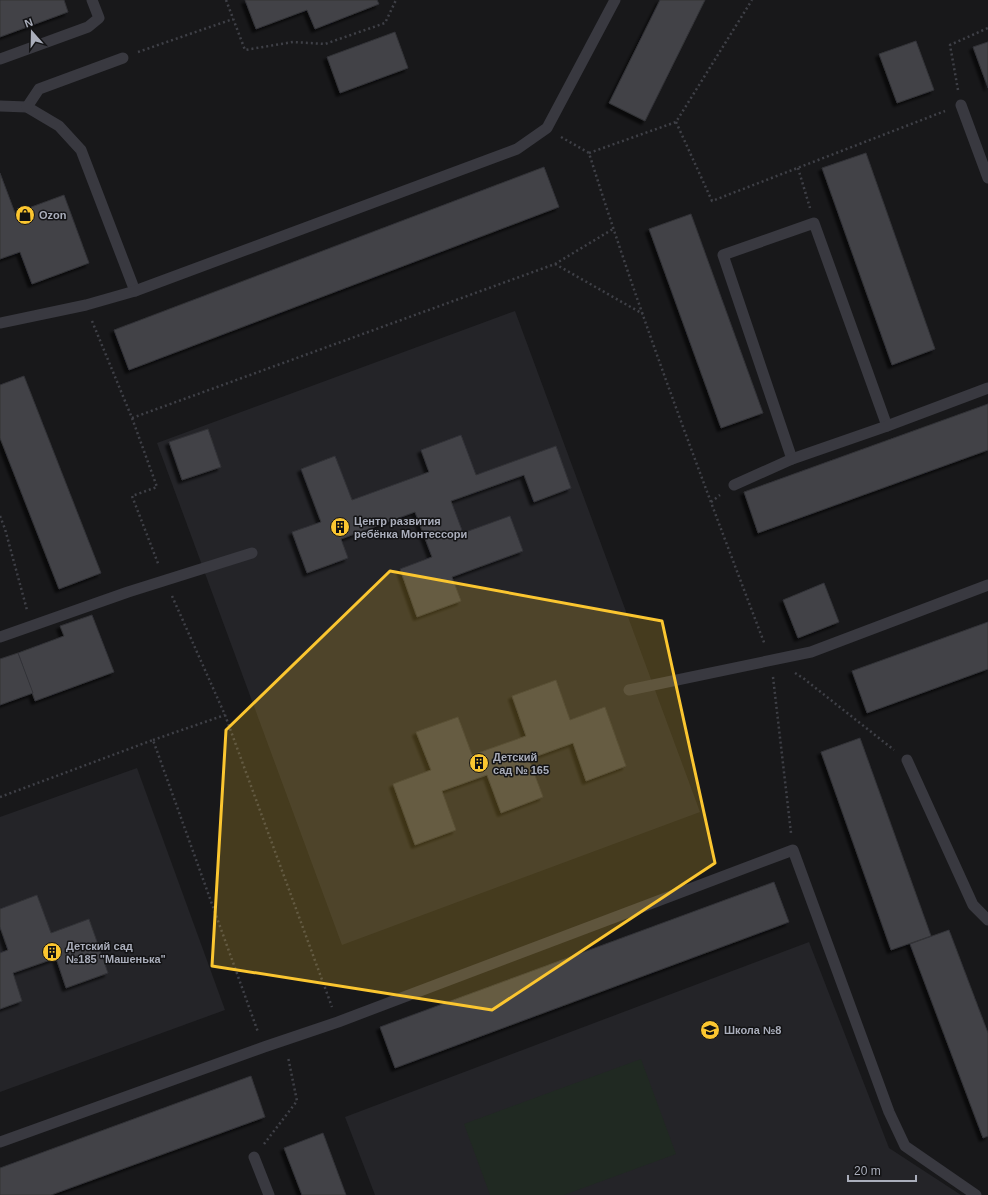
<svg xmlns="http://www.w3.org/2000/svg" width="988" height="1195" font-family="Arial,sans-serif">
  <defs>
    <filter id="shadow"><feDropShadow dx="-3.5" dy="3.5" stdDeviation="1" flood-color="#0009"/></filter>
  </defs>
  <rect width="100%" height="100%" fill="#18181a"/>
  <g fill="#242428">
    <polygon points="515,311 700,812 342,945 157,443"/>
    <polygon points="137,768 225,1010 0,1092 0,817"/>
    <polygon points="809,942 889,1148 961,1195 375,1195 345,1117"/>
  </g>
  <polygon fill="#202922" points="641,1059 676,1154 564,1195 490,1195 464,1124"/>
  <g fill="#424347" stroke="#323237" filter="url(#shadow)">
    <polygon points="0,0 64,0 68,12 0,37"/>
    <polygon points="245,0 377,0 379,4 315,29 307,10 256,29"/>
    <polygon points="660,0 705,0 645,121 609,103"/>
    <polygon points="395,32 408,68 340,93 327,57"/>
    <polygon points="916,41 934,90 897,103 879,54"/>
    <polygon points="988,42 988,88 973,47"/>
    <polygon points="866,153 935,349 892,365 822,168"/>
    <polygon points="544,167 559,207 129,370 114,330"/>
    <polygon points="0,173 15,213 64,195 89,263 32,284 20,252 0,259"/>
    <polygon points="691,214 763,413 721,428 649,229"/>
    <polygon points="24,376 101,573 59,589 0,438 0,385"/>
    <polygon points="988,404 988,450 758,533 744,492"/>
    <polygon points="208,429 221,467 182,480 169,442"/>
    <polygon points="461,435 476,475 556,446 571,488 534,502 524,475 451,501 463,533 510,516 523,551 452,577 461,601 417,617 400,569 432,557 415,512 341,539 348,558 307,573 292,532 321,522 301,469 335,456 352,500 429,472 421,450"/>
    <polygon points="824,583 839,622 798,638 783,600"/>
    <polygon points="92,615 114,672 35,701 18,653 64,636 60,626"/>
    <polygon points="988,622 988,669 867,713 852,671"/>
    <polygon points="18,653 33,693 0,705 0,659"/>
    <polygon points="556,680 570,720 605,707 626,766 586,781 573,743 529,759 543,797 501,813 487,775 442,791 456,830 415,845 393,784 431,770 416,732 458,717 472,755 526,736 512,696"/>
    <polygon points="860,738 931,936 891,950 821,752"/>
    <polygon points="774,882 789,922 395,1068 380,1027"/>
    <polygon points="37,895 51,933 89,919 108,973 66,988 56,958 13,973 22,1001 0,1009 0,953 8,950 0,927 0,909"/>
    <polygon points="949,930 988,1033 988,1136 983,1138 910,944"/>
    <polygon points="251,1076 265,1117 51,1195 0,1195 0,1168"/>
    <polygon points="323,1133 346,1195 302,1195 284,1148"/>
  </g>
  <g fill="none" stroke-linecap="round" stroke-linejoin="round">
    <g stroke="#3f4047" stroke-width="2.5" stroke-dasharray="2 3" stroke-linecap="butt">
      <polyline points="226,0 245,50 293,42 325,44 385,23 396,0"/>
      <polyline points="138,52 233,19"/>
      <polyline points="958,90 950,45 988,28"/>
      <polyline points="676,122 712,201 945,111"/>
      <path d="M561,137L589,153C641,319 703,482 765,645"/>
      <polyline points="589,153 676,122 752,0"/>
      <polyline points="798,168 810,208"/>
      <polyline points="555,264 643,314"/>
      <polyline points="92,321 132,418 157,487 132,496 159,566"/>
      <polyline points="132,418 555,264 613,229"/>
      <polyline points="711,502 720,495"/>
      <polyline points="0,516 5,529 27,610"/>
      <polyline points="172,596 225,715 332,1007"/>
      <polyline points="795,673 803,678 894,750"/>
      <polyline points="773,677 791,833"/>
      <polyline points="153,740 225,715"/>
      <polyline points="0,797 153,740 258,1032"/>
      <polyline points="264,1144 297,1101 288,1057"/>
    </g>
    <g stroke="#393940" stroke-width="11">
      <polyline points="0,59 88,27 99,18 92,0"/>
      <polyline points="961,105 988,178"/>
      <polyline points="0,106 27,107 59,126 81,150 135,291"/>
      <polyline points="27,107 39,89 123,58"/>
      <polyline points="0,323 86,305 135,291 517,149 547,128 615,0"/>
      <polyline points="792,459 723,255 814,223 887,426"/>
      <polyline points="734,485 792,459 887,426 988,388"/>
      <polyline points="0,637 128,592 252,553"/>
      <polyline points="629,690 811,652 988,585"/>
      <polyline points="907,760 973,905 988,920"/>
      <polyline points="0,1142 264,1047 338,1022 793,850 889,1112 905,1146 976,1195"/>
      <polyline points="254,1157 269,1195"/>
    </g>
  </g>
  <path fill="#fbc630" fill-opacity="0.2" stroke="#fbc630" stroke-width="3" stroke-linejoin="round" d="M390,571L662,621L715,863L492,1010L212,966L226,730Z"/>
  <defs>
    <symbol id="shop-disc" viewBox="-11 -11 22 22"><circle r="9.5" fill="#fbc630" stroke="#131315"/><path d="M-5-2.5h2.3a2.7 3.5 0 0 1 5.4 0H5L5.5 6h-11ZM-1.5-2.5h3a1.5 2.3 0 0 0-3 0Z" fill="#111"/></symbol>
    <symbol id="building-disc" viewBox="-11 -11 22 22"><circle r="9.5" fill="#fbc630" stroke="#131315"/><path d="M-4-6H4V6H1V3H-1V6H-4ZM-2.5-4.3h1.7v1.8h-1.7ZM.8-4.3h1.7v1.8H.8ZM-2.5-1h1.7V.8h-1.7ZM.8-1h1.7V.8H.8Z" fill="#111"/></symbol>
    <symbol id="school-disc" viewBox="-11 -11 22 22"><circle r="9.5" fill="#fbc630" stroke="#131315"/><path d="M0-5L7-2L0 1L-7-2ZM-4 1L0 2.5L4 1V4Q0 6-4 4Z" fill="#111"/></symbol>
  </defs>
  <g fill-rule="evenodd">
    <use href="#shop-disc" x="14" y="204" width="22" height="22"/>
    <use href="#building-disc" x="329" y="516" width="22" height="22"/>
    <use href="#building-disc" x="468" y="752" width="22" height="22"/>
    <use href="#building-disc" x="41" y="941" width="22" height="22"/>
    <use href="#school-disc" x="699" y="1019" width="22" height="22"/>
  </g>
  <g text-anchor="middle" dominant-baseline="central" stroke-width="3" stroke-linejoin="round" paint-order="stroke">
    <g font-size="11" font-weight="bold" fill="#aaaebb" stroke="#131315" text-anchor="start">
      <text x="39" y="215">Ozon</text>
      <text x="354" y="521">Центр развития<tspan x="354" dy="13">ребёнка Монтессори</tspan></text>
      <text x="493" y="757">Детский<tspan x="493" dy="13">сад № 165</tspan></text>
      <text x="66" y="946">Детский сад<tspan x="66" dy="13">№185 "Машенька"</tspan></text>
      <text x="724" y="1030">Школа №8</text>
    </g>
  </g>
  <g transform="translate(32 32) rotate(340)" stroke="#131315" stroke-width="3" paint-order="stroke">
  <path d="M0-3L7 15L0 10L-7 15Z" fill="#aaaebb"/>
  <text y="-6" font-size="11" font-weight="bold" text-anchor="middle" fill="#aaaebb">N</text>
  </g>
  <path d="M848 1175v6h68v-6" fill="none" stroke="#aaaebb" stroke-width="2"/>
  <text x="854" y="1175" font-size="12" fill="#aaaebb" stroke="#131315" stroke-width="3" paint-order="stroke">20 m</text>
</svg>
